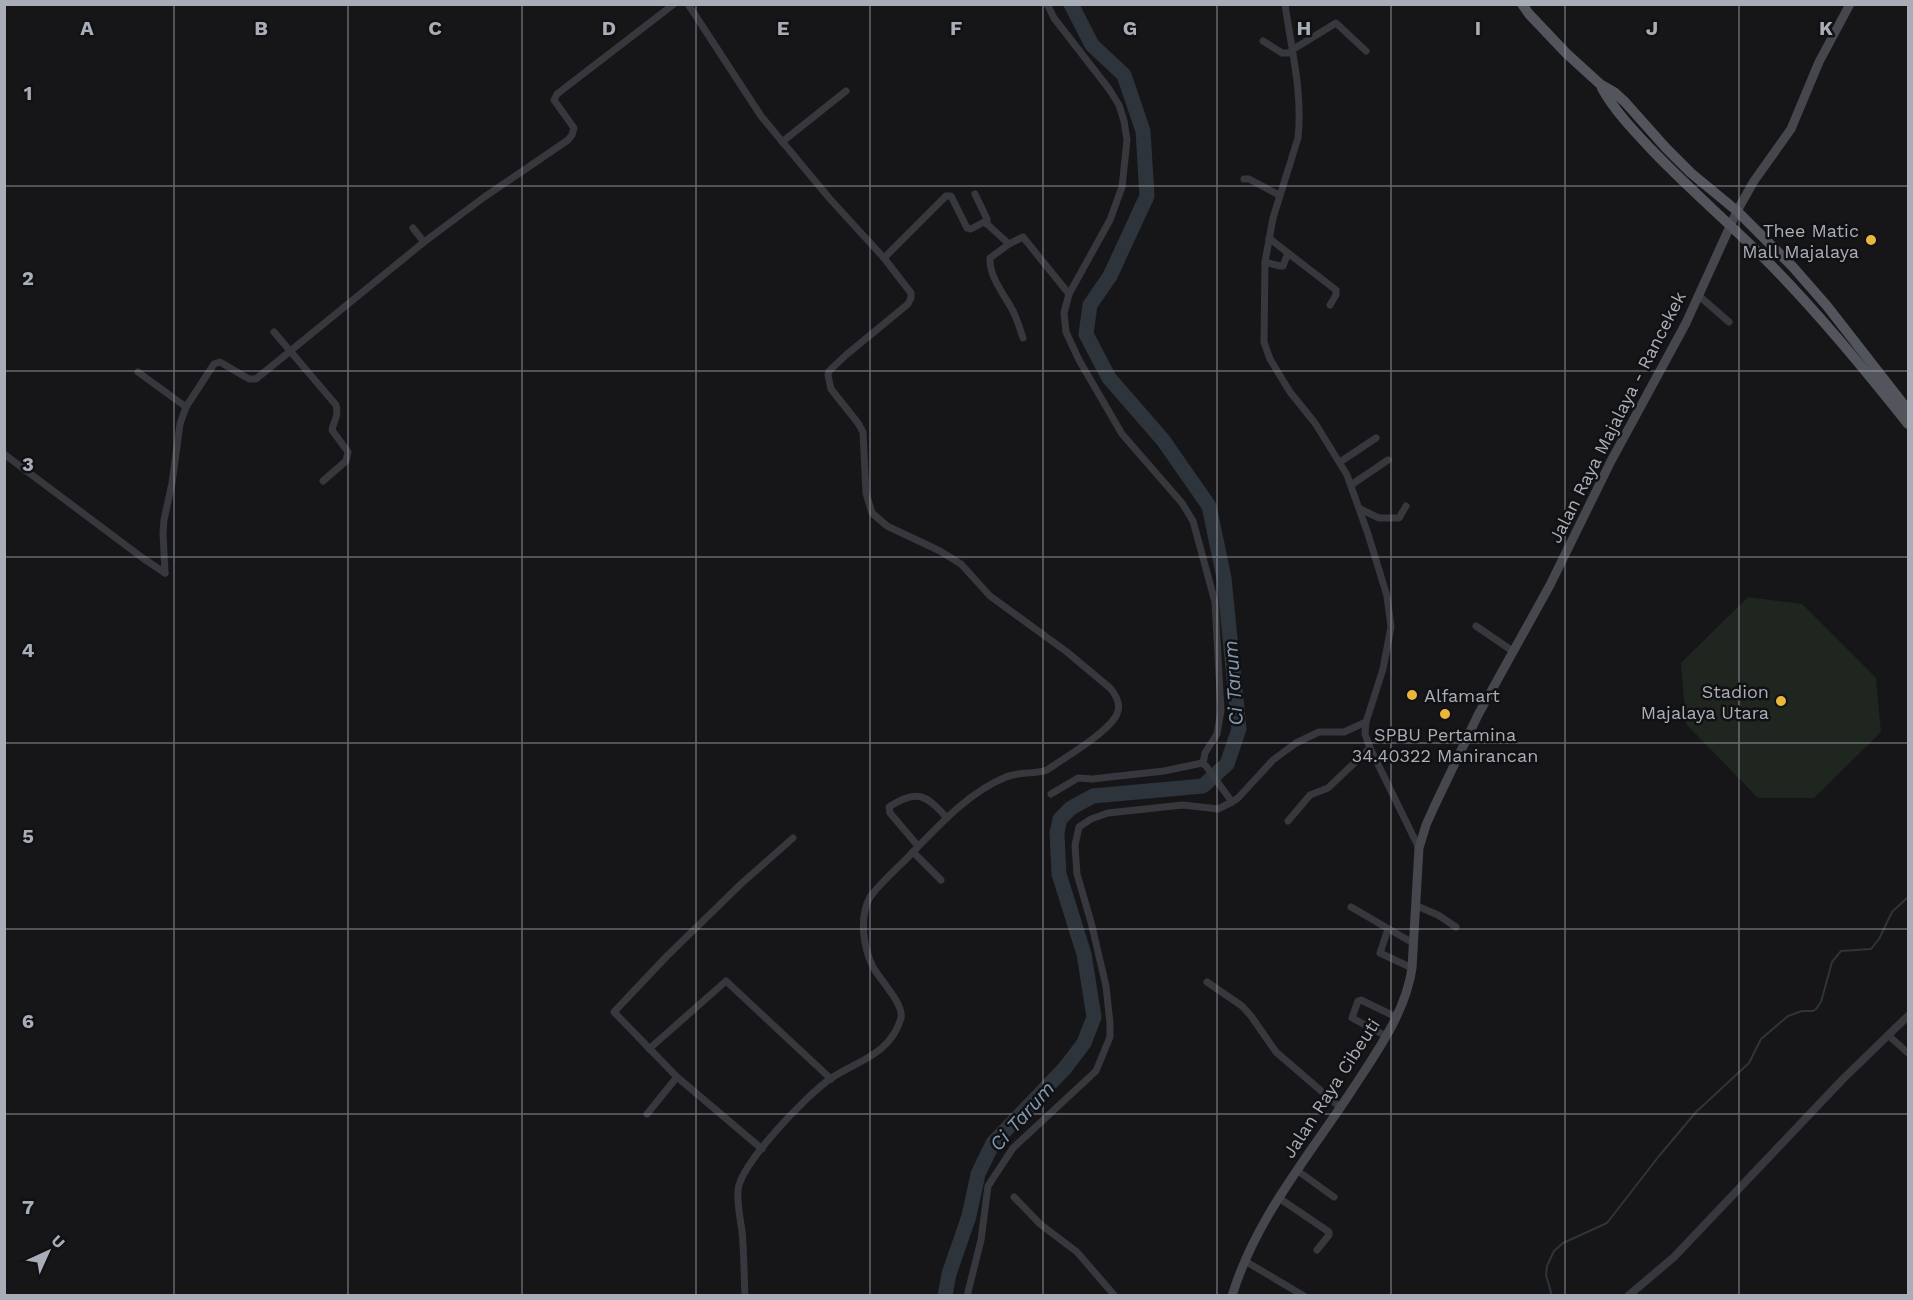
<svg xmlns="http://www.w3.org/2000/svg" width="1913" height="1300" font-family="'Work Sans',sans-serif">
  <rect width="100%" height="100%" fill="#161618"/>
  <polygon fill="#1e261f" points="1748,597 1802,604 1876,678 1881,732 1814,798 1758,798 1686,724 1681,663"/>
  <g fill="none" stroke-linecap="round" stroke-linejoin="round">
    <polyline stroke="#2d343b" stroke-width="2" points="1552,1296 1546,1275 1547,1266 1554,1251 1563,1243 1607,1223 1659,1156 1696,1112 1749,1063 1761,1039 1788,1016 1802,1011 1813,1011 1816,1009 1821,1002 1832,962 1841,951 1871,949 1879,939 1892,912 1908,897"/>
    <polyline stroke="#2d343b" stroke-width="15" points="945,1296 949,1274 969,1216 978,1174 993,1143 1065,1068 1084,1043 1094,1017 1084,954 1059,874 1057,833 1060,819 1071,808 1093,796 1203,786 1227,764 1239,729 1224,578 1209,506 1163,440 1109,378 1086,334 1090,305 1110,276 1147,196 1143,131 1124,75 1092,45 1071,4"/>
    <g stroke="#37383d" stroke-width="7">
      <path d="M688,4L761,116L830,199L884,258L911,293V298L908,304L846,355L829,371L828,375L831,389L858,423L863,432L866,493L872,513L887,526L940,551L961,564L990,596L1067,652L1110,688C1116,695 1121,705 1117,714C1109,732 1064,758 1047,770C1033,775 1019,771 1006,777C969,792 939,825 912,853C898,868 883,880 870,897C859,917 863,947 873,967C880,980 904,1004 901,1018C891,1054 857,1061 830,1079C807,1095 741,1163 738,1190C737,1204 740,1218 742,1231C744,1253 744,1274 745,1296"/>
      <polyline points="1047,4 1054,18 1109,89 1119,105 1124,121 1127,140 1122,187 1110,220 1069,294 1064,313 1066,332 1079,360 1122,434 1182,503 1193,521 1215,602 1221,711 1217,734 1205,753 1203,764"/>
      <path d="M1285,4C1291,48 1303,93 1298,138L1273,218L1265,262L1264,342L1270,359L1290,392L1315,423L1347,475L1368,534L1387,596L1391,627L1383,669L1366,722L1365,734L1370,748L1419,848"/>
      <polyline points="1263,41 1282,53 1292,53"/>
      <polyline points="1292,50 1336,23 1366,51"/>
      <polyline points="782,142 846,91"/>
      <polyline points="1244,179 1249,179 1279,195"/>
      <polyline points="975,194 987,219 987,224"/>
      <polyline points="413,228 424,242"/>
      <polyline points="1009,244 1023,237 1069,294"/>
      <polyline points="1288,253 1336,290 1336,295 1330,305"/>
      <path d="M884,258L946,196H951L967,228L971,229L984,222L987,224L1009,244L990,258C989,277 1004,294 1013,311C1017,319 1020,329 1023,338"/>
      <polyline points="1265,262 1280,266 1283,266 1288,253 1269,238"/>
      <polyline points="1698,295 1729,322"/>
      <path d="M274,332L336,405C339,416 334,420 332,430L348,452L346,461L323,481"/>
      <polyline points="138,372 186,407"/>
      <polyline points="4,454 144,559 165,573"/>
      <polyline points="1340,462 1376,438"/>
      <polyline points="1351,485 1388,460"/>
      <polyline points="1360,509 1379,518 1399,518 1406,506"/>
      <polyline points="165,573 163,533 164,520 172,483 180,424 186,407 214,364 220,362 249,379 256,379 424,242 483,198 568,140 572,135 574,128 554,100 557,94 674,4"/>
      <polyline points="1476,626 1514,652"/>
      <polyline points="1232,802 1238,798 1273,760 1296,743 1319,732 1344,732 1366,722"/>
      <polyline points="1288,821 1310,795 1328,788 1370,748"/>
      <path d="M918,846L890,813L889,807C917,788 926,795 947,818"/>
      <polyline points="913,852 941,880"/>
      <polyline points="1417,906 1438,915 1456,927"/>
      <polyline points="1351,907 1413,943"/>
      <polyline points="1388,929 1380,953 1412,968"/>
      <polyline points="1207,982 1242,1006 1251,1016 1276,1052 1341,1108"/>
      <polyline points="1888,1035 1908,1053"/>
      <polyline points="1386,1036 1352,1018 1358,1001 1361,1000 1396,1017"/>
      <polyline points="649,1049 726,981 831,1079"/>
      <polyline points="647,1114 677,1077"/>
      <polyline points="762,1149 677,1077 614,1012 667,956 742,883 793,838"/>
      <polyline points="1298,1171 1334,1197"/>
      <polyline points="1014,1197 1040,1224 1077,1252 1115,1296"/>
      <polyline points="1279,1198 1329,1232 1329,1235 1317,1250"/>
      <polyline points="1245,1261 1304,1296"/>
      <polyline points="967,1296 981,1240 988,1186 1013,1148 1096,1071 1110,1037 1110,1023 1106,986 1091,922 1077,874 1075,845 1079,827 1091,819 1108,813 1183,805 1218,809 1232,802 1206,766 1202,763 1164,771 1092,779 1078,778 1051,794"/>
    </g>
    <polyline stroke="#37383d" stroke-width="8" points="1628,1296 1674,1257 1843,1079 1908,1016"/>
    <path stroke="#45474d" stroke-width="9" d="M1232,1296C1255,1219 1309,1156 1352,1090C1376,1053 1406,1012 1412,968L1419,848L1426,825L1435,805L1478,715L1550,585L1611,461L1686,323L1737,211L1754,181L1791,129L1819,62L1850,4"/>
    <g stroke="#53555c" stroke-width="10">
      <polyline points="1522,4 1529,14 1566,53 1600,84 1614,92 1625,102 1666,148 1691,173 1737,211 1792,266 1827,306 1908,410"/>
      <path d="M1602,88C1614,110 1633,130 1650,148C1687,187 1727,221 1765,259C1816,310 1863,367 1908,424"/>
    </g>
  </g>
  <path fill="none" stroke="#a9adb7" stroke-width="1.5" stroke-opacity="0.55" d="M174,4V1296M348,4V1296M522,4V1296M696,4V1296M870,4V1296M1043,4V1296M1217,4V1296M1391,4V1296M1565,4V1296M1739,4V1296M4,186H1908M4,371H1908M4,557H1908M4,743H1908M4,929H1908M4,1114H1908"/>
  <g fill="#eab63c" stroke="#111113" stroke-width="2">
    <circle cx="1871" cy="240" r="6"/>
    <circle cx="1412" cy="695" r="6"/>
    <circle cx="1781" cy="701" r="6"/>
    <circle cx="1445" cy="714" r="6"/>
  </g>
  <g text-anchor="middle" dominant-baseline="central" stroke-width="5" stroke-linejoin="round" paint-order="stroke">
    <g font-size="18" fill="#a9adb7" stroke="#111113" text-anchor="end">
      <text x="1859" y="230">Thee Matic<tspan x="1859" dy="21">Mall Majalaya</tspan></text>
      <text x="1769" y="691">Stadion<tspan x="1769" dy="21">Majalaya Utara</tspan></text>
      <text x="1424" y="695" text-anchor="start">Alfamart</text>
      <text x="1445" y="734" text-anchor="middle">SPBU Pertamina<tspan x="1445" dy="21">34.40322 Manirancan</tspan></text>
    </g>
    <g font-size="18" fill="#a9adb7" stroke="#111113">
      <text transform="translate(1617 417) rotate(-63)">Jalan Raya Majalaya - Rancekek</text>
      <text transform="translate(1331 1088) rotate(-57)">Jalan Raya Cibeuti</text>
    </g>
    <g font-size="20" font-style="italic" fill="#8199b1" stroke="#111113">
      <text transform="translate(1233 683) rotate(-94)">Ci Tarum</text>
      <text transform="translate(1022 1116) rotate(-48)">Ci Tarum</text>
    </g>
  </g>
  <g font-size="20" text-anchor="middle" font-weight="bold" fill="#a9adb7" stroke="#111113" stroke-width="5" stroke-linejoin="round" paint-order="stroke">
    <text x="87" y="35">A</text>
    <text x="261" y="35">B</text>
    <text x="435" y="35">C</text>
    <text x="609" y="35">D</text>
    <text x="783" y="35">E</text>
    <text x="956" y="35">F</text>
    <text x="1130" y="35">G</text>
    <text x="1304" y="35">H</text>
    <text x="1478" y="35">I</text>
    <text x="1652" y="35">J</text>
    <text x="1826" y="35">K</text>
    <text x="28" y="100">1</text>
    <text x="28" y="285">2</text>
    <text x="28" y="471">3</text>
    <text x="28" y="657">4</text>
    <text x="28" y="843">5</text>
    <text x="28" y="1028">6</text>
    <text x="28" y="1214">7</text>
  </g>
  <rect width="1913" height="1300" fill="none" stroke="#a9adb7" stroke-width="12"/>
  <g transform="translate(48 1252) rotate(45)" stroke="#111113" stroke-width="4.5" paint-order="stroke">
  <path d="M0-4.5L10 22L0 15L-10 22Z" fill="#a9adb7"/>
  <text y="-9" font-size="16" font-weight="bold" text-anchor="middle" fill="#a9adb7">U</text>
  </g>
</svg>
